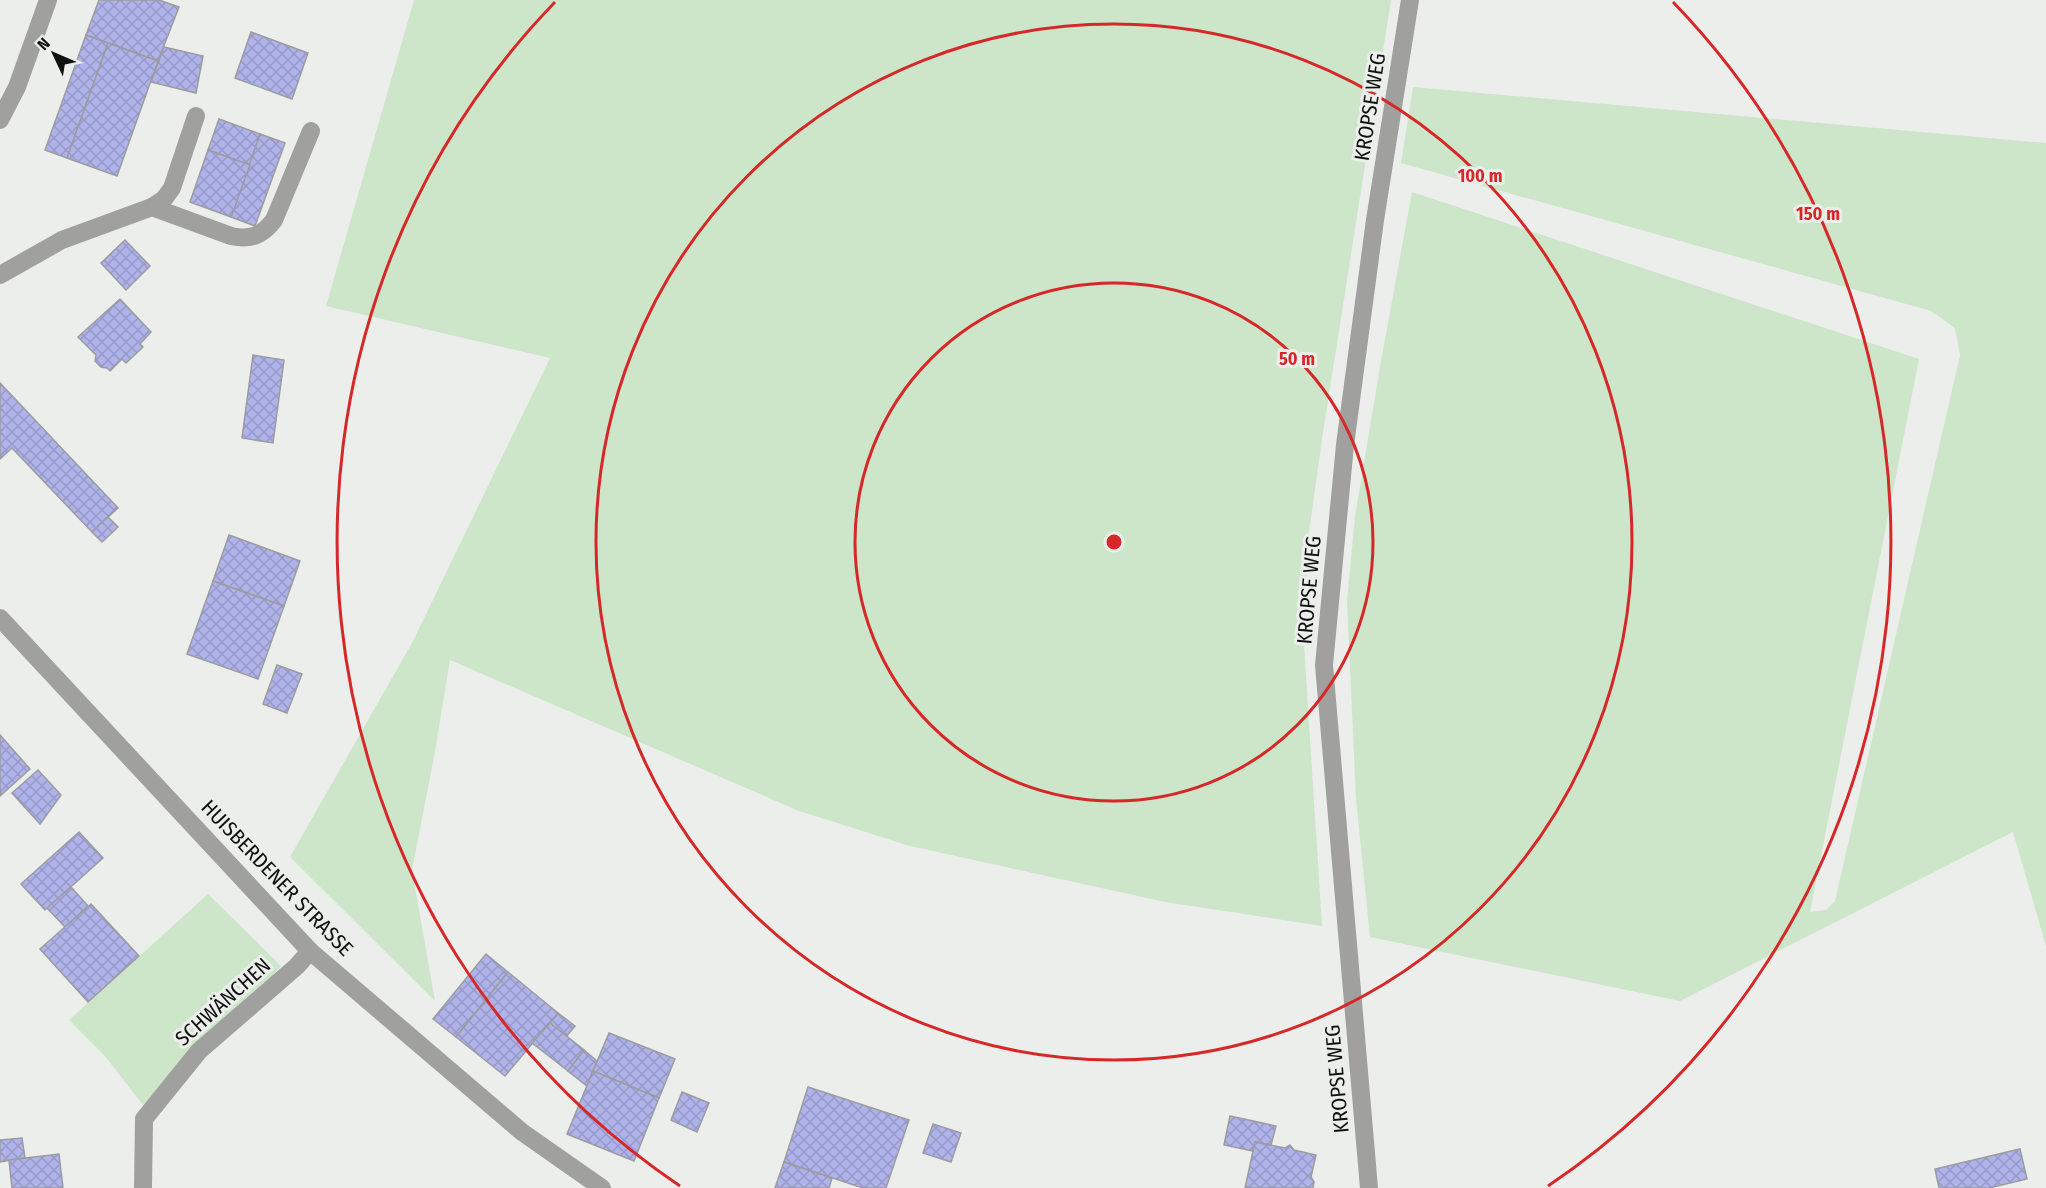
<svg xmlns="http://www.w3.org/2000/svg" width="2046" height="1188" font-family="'Fira Sans Condensed',sans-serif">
  <defs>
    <pattern id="building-cross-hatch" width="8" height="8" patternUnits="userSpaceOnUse" patternTransform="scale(1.5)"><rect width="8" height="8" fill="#b0b3e9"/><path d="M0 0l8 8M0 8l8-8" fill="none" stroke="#9699c7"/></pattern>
  </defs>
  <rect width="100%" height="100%" fill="#eceeec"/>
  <g fill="#cde6c9">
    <polygon points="414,0 1391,0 1322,439 1308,540 1304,644 1322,926 1165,902 910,846 799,811 450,660 434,757 412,870 435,1001 290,857 412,643 550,358 326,306"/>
    <polygon points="1413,87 2046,143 2046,946 2013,832 1680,1001 1370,937 1356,799 1347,602 1355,516 1381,361 1412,192 1919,359 1810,912 1826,910 1835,901 1960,355 1955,328 1931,311 1401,163"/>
    <polygon points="208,894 281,966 252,1002 143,1105 104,1055 69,1020"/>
  </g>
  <g fill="url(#building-cross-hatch)" stroke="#9c9c9f" stroke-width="1.5">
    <polygon points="99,0 159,0 179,7 158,61 86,35"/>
    <polygon points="251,32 308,53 292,99 235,78"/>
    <polygon points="86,35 108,43 67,158 45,150"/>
    <polygon points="108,43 158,61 117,176 67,158"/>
    <polygon points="164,47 203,56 196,93 151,82"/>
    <polygon points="219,119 260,134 250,165 208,150"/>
    <polygon points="260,134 285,143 255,226 231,217"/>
    <polygon points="208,150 250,165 231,217 190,202"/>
    <polygon points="125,240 150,266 126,290 101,263"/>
    <polygon points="120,299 151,332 140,344 143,347 126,363 122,359 110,371 107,368 101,367 95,361 96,355 78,337"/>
    <polygon points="253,355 284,360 273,443 242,438"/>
    <polygon points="0,383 118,508 92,532 12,448 0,459"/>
    <polygon points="108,517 118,527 102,542 92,532"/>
    <polygon points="229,535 300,561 284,606 213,581"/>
    <polygon points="213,581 284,606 258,679 187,654"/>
    <polygon points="277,665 302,674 287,713 263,704"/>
    <polygon points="0,735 30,769 0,796"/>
    <polygon points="38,770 61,795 40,824 12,793"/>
    <polygon points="79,832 103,858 45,910 21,884"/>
    <polygon points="71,887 88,906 65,927 47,908"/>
    <polygon points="91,904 139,956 88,1002 40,949"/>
    <polygon points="486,954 508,972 456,1037 433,1019"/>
    <polygon points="508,972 558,1013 505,1076 456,1037"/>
    <polygon points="558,1013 575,1026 566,1037 550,1023"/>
    <polygon points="550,1023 584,1050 568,1071 532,1043"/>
    <polygon points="609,1033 675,1059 659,1098 593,1071"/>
    <polygon points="584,1050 597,1061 587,1086 568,1071"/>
    <polygon points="593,1071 659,1098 634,1161 567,1134"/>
    <polygon points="808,1087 909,1120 886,1188 863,1188 784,1162"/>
    <polygon points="682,1092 709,1103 697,1132 671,1120"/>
    <polygon points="1230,1116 1276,1126 1271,1145 1255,1142 1253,1151 1224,1145"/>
    <polygon points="933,1124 961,1133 951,1162 923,1153"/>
    <polygon points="22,1138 25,1158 0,1162 0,1140"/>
    <polygon points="1255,1142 1285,1148 1290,1145 1294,1150 1316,1155 1311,1177 1314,1182 1313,1188 1245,1188"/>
    <polygon points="2020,1149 2027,1179 1989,1188 1939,1188 1935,1169"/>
    <polygon points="59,1154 63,1188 12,1188 9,1160"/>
    <polygon points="784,1162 832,1178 829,1188 775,1188"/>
  </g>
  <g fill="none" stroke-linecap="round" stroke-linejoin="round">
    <g stroke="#a0a19f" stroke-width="18">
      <polyline points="0,120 17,87 48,0"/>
      <path d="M152,207L231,236C250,240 262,236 274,220L311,131"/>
      <polyline points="0,275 62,240 152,207 164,199 172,188 196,116"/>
      <polyline points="0,618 310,951 522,1132 602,1188"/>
      <polyline points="143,1188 144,1119 199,1051 297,966 310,951"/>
      <polyline points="1369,1188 1324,665 1345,445 1375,220 1410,0"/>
    </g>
  </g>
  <g fill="none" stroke="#d62828" stroke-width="3">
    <circle cx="1114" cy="542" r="259"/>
    <circle cx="1114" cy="542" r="518"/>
    <path d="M680 1186A777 777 0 0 1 555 2M1673 2A777 777 0 0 1 1548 1186"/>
  </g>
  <g text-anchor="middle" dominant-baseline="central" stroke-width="6" stroke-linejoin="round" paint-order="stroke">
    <g font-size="21" fill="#0f100f" stroke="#eceeec">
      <text transform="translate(1370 107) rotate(-81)">KROPSE WEG</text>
      <text transform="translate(1309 590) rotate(-85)">KROPSE WEG</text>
      <text transform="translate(277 878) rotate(46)">HUISBERDENER STRASSE</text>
      <text transform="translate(223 1002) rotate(-42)">SCHWÄNCHEN</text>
      <text transform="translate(1337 1079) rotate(-95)">KROPSE WEG</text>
    </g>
  </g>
  <circle cx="1114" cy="542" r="9" fill="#d62828" stroke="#eceeec" stroke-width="3"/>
  <g font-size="18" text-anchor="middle" font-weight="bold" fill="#d62828" stroke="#eceeec" stroke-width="6" stroke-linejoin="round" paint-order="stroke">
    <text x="1480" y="182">100 m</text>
    <text x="1818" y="220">150 m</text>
    <text x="1297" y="365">50 m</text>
  </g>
  <g transform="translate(54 54) rotate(314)" stroke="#eceeec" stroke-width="4.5" paint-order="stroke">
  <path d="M0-4.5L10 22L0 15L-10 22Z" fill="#0f100f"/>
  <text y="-9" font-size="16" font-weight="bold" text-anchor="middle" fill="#0f100f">N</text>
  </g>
</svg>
